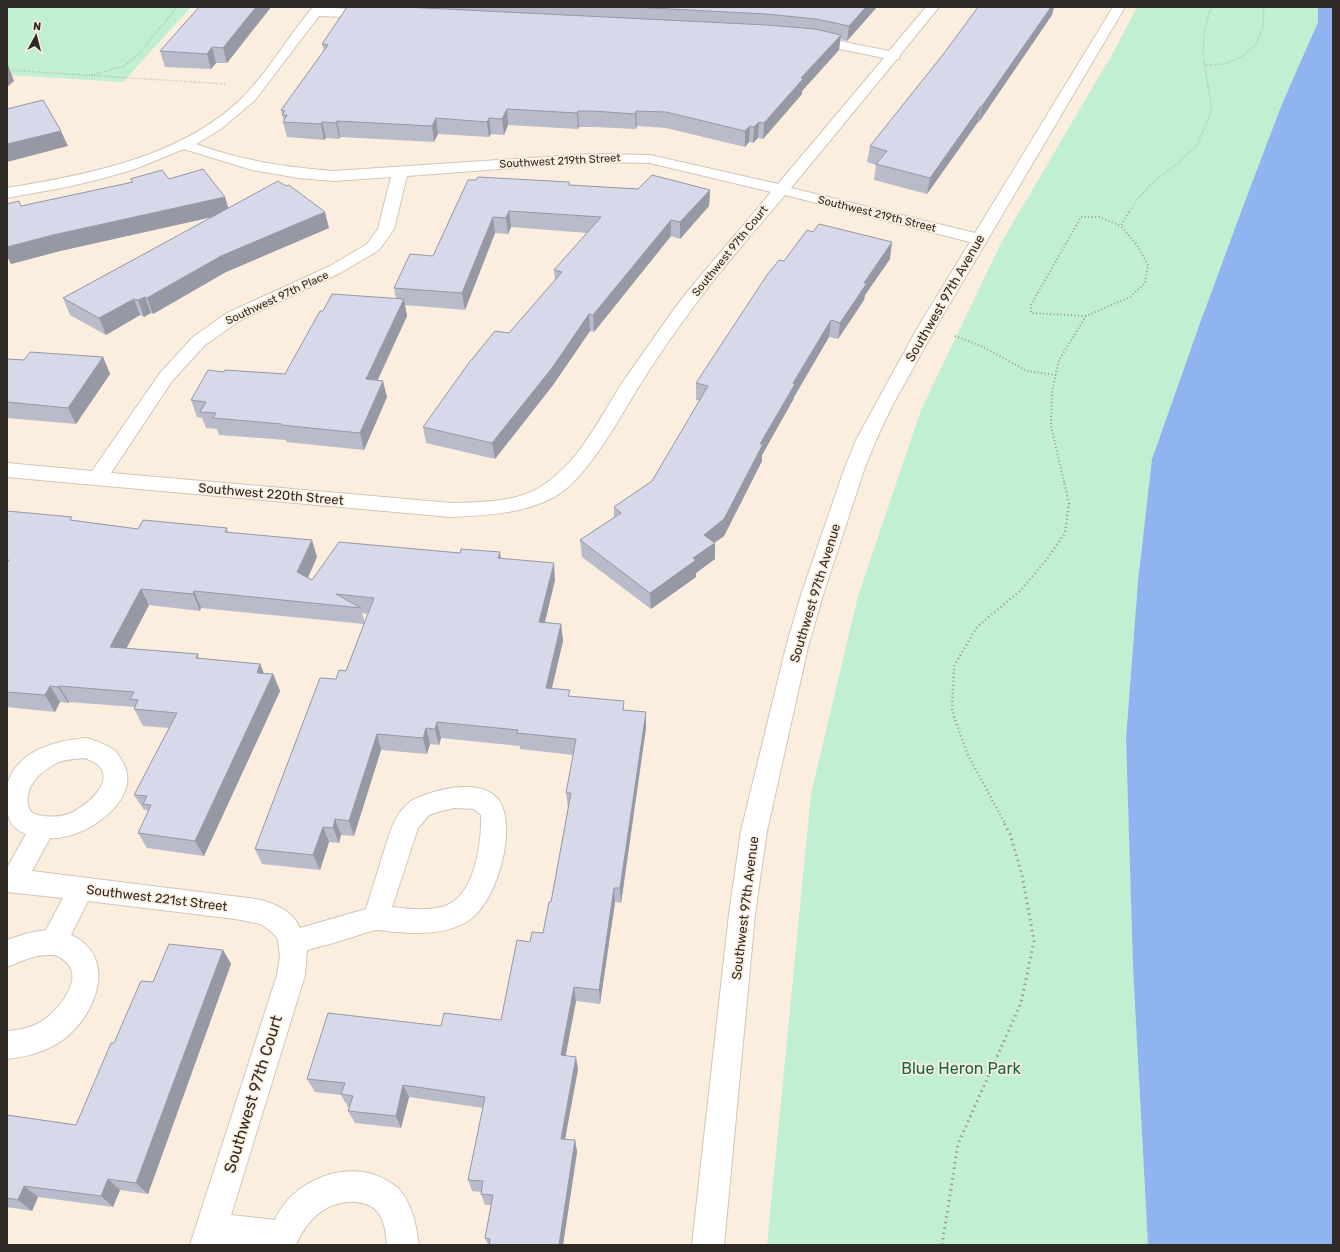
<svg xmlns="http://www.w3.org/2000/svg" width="1340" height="1252" font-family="Rubik,sans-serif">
  <rect width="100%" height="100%" fill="#fbeedf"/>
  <g fill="#c0efd1">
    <polygon points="7,7 191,7 123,82 7,75"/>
    <polygon points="1137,7 1318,7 1318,22 1282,104 1200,323 1152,459 1138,581 1126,738 1133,968 1148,1245 767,1245 811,794 858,596 921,410 1001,243 1114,51"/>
  </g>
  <polygon fill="#8fb4ef" points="1318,7 1333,7 1333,1245 1148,1245 1133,968 1126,738 1138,581 1152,459 1200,323 1244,204 1282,104 1318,22"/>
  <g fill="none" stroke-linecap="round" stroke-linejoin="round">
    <defs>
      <g id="minor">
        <path d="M313,7L372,10L376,11L378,14L376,17L372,18L319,16L255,100L221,129L196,144C242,161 285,167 334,171L591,154L650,155L778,184L884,58L805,42L804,39L805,36L810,35L889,51L926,7H939L900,55L899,59H897L791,188L975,233L1113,7H1125L936,327L892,406L876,440L864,470L823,595L808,647L767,831L755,914L724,1245H692L729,914L741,831L786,647L801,595L844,470L856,440L918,327L970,242L785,195C756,230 725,264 698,301C679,326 660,353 643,380C621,414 589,478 554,497C523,514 486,515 451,517L7,477V463L92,471L160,373L193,337L227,313L330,266L367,244L378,229L391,177L334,181L299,178L252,170L184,149L135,169L104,178L67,187L7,198V188C87,175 182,157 242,98C269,71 288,36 313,7ZM591,162L650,163L771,192C744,225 715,258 688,291C668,316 650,344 631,370C603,409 584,459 542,486C516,503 480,502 451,503L111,473L172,381L205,345L239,321L342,272L379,250L394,229L407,176Z"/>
        <path d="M87,738C96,741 108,745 115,751C118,753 120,758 122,761C146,798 84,841 50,838L32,871L256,899C274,903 292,910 300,928L366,909C372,890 378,870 384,851C388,839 392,823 400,812C403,809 407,804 411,801C414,799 418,798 422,796C442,788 486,778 500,802C517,831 496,904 468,921C447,934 421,934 397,932C391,932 383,930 376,930C370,931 362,934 356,936C340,941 323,946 307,950L305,975L231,1215L275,1220C292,1180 348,1158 386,1180C390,1183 395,1185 398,1188C413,1205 416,1225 419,1245H387C386,1233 385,1220 376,1210C371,1205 364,1203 357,1202C328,1199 306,1220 296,1245H190L277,975L280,957L278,940L274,934L261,924L235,919L88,901L71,935C118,956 97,1014 64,1039C48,1051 27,1057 7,1059V1031C20,1030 31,1028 42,1021C57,1012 84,980 67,963C62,958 58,955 51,955C35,954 22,961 7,967V940L28,933L46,930L63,898L7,892V868L26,834C13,829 7,820 7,806C7,799 5,789 8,782C18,750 58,740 87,738ZM85,758C89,760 95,762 98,765C117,782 83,809 68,814C60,817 52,817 44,816C36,815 29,813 28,805C25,786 39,773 55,764C64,759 74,759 85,758ZM454,808L474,809L481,815C482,842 475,896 445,906C429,911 409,909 392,907L418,828L429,815L441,811Z"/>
      </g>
    </defs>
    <use href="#minor" stroke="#d1c6b7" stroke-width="2"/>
    <g stroke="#a2988e" stroke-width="1.5" stroke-dasharray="0.5 2" stroke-linecap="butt">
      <polyline points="1205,65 1225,64 1243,56 1257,43 1263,26 1264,7"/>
      <polyline points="7,70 225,84"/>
      <polyline points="92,75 124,66 139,54 177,7"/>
      <polyline points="1129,213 1136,201 1151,184 1177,164 1197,145 1212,110 1203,56 1204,33 1209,13 1213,7"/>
    </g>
    <g stroke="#a2988e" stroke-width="2" stroke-dasharray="1 2.5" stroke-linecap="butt">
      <polyline points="1086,316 1031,313 1031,305 1081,217 1099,217 1121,226"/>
      <polyline points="955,336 981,346 1027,371 1056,375"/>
      <polyline points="1064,482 1051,426 1052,392 1059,360 1086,316 1130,297 1145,283 1148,265 1137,245 1121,226 1129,212"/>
    </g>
    <polyline stroke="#a2988e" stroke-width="2.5" stroke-dasharray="1 3" stroke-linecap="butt" points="1004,822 968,755 952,711 954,666 977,627 1021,590 1047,559 1065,533 1069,504 1064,481"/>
    <polyline stroke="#a2988e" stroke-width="3" stroke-dasharray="1.5 4" stroke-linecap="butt" points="942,1245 958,1144 1021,1003 1034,941 1022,875 1010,834 1003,821"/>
    <use href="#minor" fill="#fff" fill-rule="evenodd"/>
  </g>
  <g fill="#b9bbca" fill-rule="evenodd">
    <polygon points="271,7 227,63 216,63 211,69 165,67 160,51"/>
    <polygon points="347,7 877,7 847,41 840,39 839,50 802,91 802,94 763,139 758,138 753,143 749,142 745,147 666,128 637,126 636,129 594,127 579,127 578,129 508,125 504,135 491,134 489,137 438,134 434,142 340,137 339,139 326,138 324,140 287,137 283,122 284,121 281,110 324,50 322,44"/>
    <polygon points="978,7 1054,7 1052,15 979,122 978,122 927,194 874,180 876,165 867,162 870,146 945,52"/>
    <polygon points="130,179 169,179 225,197 228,208 329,228 226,272 153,314 151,313 144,317 140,315 106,335 70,315 63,298 212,217 60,251 11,264 8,258 7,259 7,204 21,206 132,182"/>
    <polygon points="468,180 570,185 638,189 710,190 709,206 680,239 671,236 594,332 590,331 553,385 495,459 426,443 423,427 509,333 555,280 554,270 588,233 511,227 508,234 495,233 465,310 405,305 407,316 378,380 387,397 364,450 286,442 286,440 219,435 217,429 206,428 202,418 197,417 191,400 224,372 285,374 323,311 396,299 394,288 433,256"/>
    <polygon points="890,259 865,295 864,300 838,339 829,337 794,397 793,400 762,455 762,461 724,536 715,542 715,559 696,573 696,577 651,609 582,557 580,540 614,517 614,507 652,481 700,401 696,400 696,383 784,261"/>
    <polygon points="103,357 110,374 76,424 7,418 7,359 24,360"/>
    <path d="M7,511L138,529L227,528L228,532L317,557L307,578L312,580L501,558L555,580L545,622L561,624L563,641L552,688L570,696L625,710L646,712V728L621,903L615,902L600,1004L576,1001L566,1055L578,1069L565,1139L575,1140L577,1152L563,1245H488L485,1238L491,1205H485L481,1194V1192L472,1191L468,1180L483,1108L409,1097L401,1128L355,1123L348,1111L350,1107H348L341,1095L315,1092L307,1079L441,1026L501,1020L530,942L543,933L551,902L568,808L566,793L573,755L520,749V746L441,738L439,745L430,744L427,754L381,750L354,836L341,835L339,843L329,842L320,870L262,864L255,849L336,679L346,671L364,624L201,608L200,611L149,605L126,648L198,654L199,658L260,664L264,674H273L280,691L204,856L147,848L138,833L148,813L147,810H144L134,795L169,728L143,726L134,709L135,707L69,702L68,703L60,702L55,712L7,707ZM362,613L368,614L365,622Z"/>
    <polygon points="223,950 231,964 148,1194 120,1190 113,1207 38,1197 32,1211 7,1207 7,1115 76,1125 114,1043 153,982"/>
  </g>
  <g fill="#9698a4">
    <polygon points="256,7 271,7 227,63 223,48"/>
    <polygon points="866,7 877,7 847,41 849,26"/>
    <polygon points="1051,7 1054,7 1052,15 979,122 982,106"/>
    <polygon points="841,35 839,50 802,91 802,94 763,139 764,123 801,78"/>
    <polygon points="212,47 216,63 211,69 207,54"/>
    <polygon points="8,65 14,81 7,87 7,66"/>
    <polygon points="981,106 978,122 927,194 930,178"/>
    <polygon points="507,109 508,125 504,135 502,119"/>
    <polygon points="578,111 579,127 578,129 577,113"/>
    <polygon points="636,111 637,126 636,129 635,114"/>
    <polygon points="436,118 438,134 434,142 432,126"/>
    <polygon points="489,118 491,134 489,137 487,122"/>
    <polygon points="337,121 340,137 339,139 336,123"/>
    <polygon points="322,122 326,138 324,140 321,124"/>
    <polygon points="759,122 758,138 753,143 754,127"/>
    <polygon points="750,126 749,142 745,147 745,131"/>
    <polygon points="61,131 68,146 7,162 7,144"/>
    <polygon points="710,190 709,206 680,239 680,222"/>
    <polygon points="225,197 230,213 60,251 11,264 8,258 7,259 7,247 53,235"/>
    <polygon points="509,211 511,227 508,234 506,218"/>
    <polygon points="325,212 329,228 226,272 153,314 147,298 221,256"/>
    <polygon points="493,217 495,233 465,310 462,293"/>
    <polygon points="671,220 671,236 594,332 593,315"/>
    <polygon points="892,242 890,259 865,295 864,300 838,339 840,323 864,283"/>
    <polygon points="145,297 151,313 144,317 138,300"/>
    <polygon points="134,299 140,315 106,335 99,318"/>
    <polygon points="404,299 407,316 370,396 366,379"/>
    <polygon points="589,314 590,331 553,385 495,459 492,443"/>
    <polygon points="831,320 829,337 794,397 793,400 762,455 762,461 724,536 706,549 715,543 715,559 696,573 696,577 651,609 650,593 693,558 704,535"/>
    <polygon points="103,357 110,374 76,424 68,408"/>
    <polygon points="383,381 387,397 364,450 360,433"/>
    <polygon points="312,540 317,557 303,589 297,572"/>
    <polygon points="500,552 502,569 498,558"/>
    <polygon points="554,563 555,580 541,638 539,622"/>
    <polygon points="141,589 149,605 119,663 110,647"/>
    <polygon points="194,591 201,608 200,611 193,594"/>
    <polygon points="561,624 563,641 548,704 546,688"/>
    <polygon points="260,664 267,681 257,673"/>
    <polygon points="273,674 280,691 204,856 195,841"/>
    <polygon points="50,686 60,702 55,712 45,695"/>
    <polygon points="59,686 69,702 68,703 58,687"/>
    <polygon points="646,712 646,728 621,903 620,888"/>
    <polygon points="437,722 441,738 439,745 435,729"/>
    <polygon points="426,728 430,744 427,754 423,738"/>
    <polygon points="377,734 381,750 354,836 349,821"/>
    <polygon points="335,819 341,835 339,843 333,828"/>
    <polygon points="323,827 329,842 320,870 313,855"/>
    <polygon points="614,888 615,902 600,1004 599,990"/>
    <polygon points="223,950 231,964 148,1194 136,1183"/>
    <polygon points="574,987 576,1001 563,1068 561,1055"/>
    <polygon points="576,1057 578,1069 563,1150 561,1139"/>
    <polygon points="403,1085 409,1097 401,1128 396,1116"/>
    <polygon points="575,1140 577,1152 563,1245 559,1245"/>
    <polygon points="108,1179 120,1190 113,1207 101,1196"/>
    <polygon points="24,1186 38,1197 32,1211 18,1200"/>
  </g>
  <g fill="#d7d9eb" stroke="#9698a4">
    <polygon points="199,7 256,7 223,48 212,47 207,54 160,51"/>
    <polygon points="347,7 404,7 766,25 815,29 841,35 801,78 803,79 764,123 759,122 754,127 750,126 745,131 666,112 636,111 635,114 593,111 578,111 577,113 507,109 502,119 489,118 487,122 436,118 432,126 337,121 336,123 322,122 321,124 283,122 287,115 282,115 285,111 281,110 328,45 322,44"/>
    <polygon points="632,7 866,7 849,26 816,19 766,14"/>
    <polygon points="978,7 1051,7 982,106 981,106 930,178 876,164 887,151 870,146 945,52"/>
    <polygon points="43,100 61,131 7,144 7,109"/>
    <polygon points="203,169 225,197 53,235 7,247 7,204 19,201 21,206 133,182 130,179 162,170 169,179"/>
    <polygon points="652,175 710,190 680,222 671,220 593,315 589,314 552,368 492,443 423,427 468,364 495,331 509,333 562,272 554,270 601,217 509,211 506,218 493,217 462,293 394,288 410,254 433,256 468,180 476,180 478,177 569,182 569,185 638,189"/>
    <polygon points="278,181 286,186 289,185 325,212 221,256 147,298 145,297 138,300 134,299 99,318 63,298"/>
    <polygon points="819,224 892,242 864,283 867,283 840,323 831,320 793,383 795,384 760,444 763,444 724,519 704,535 715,543 693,558 696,560 650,593 580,540 621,513 614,507 652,481 708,386 696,383 767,275 779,260 784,261 807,230 813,232"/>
    <polygon points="332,294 404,299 366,379 383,381 360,433 281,425 282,424 213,418 216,413 200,412 206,402 191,400 208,370 224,372 225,370 285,374 320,311 323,311"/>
    <polygon points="30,352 103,357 68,408 7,402 7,359 24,360"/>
    <polygon points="7,511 72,517 70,520 138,529 143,520 227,528 225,532 312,540 297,572 312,580 339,542 460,553 461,549 500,552 498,558 554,563 539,622 561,624 546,688 570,690 568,696 624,701 623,710 646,712 620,888 614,888 599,990 574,987 561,1055 576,1057 561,1139 575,1140 559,1245 489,1245 490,1239 485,1238 493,1195 481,1194 483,1181 468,1180 485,1097 403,1085 396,1116 348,1111 353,1096 341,1094 345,1083 307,1079 328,1013 441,1026 444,1013 501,1020 517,940 530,942 532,932 543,933 549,902 551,902 571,793 566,793 576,739 517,733 518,730 437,722 435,729 426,728 423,738 377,734 349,821 335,819 333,828 323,827 313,855 255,849 320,678 336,679 339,670 346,671 374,598 336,594 361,608 194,591 193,594 141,589 110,647 198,654 196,658 260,664 257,673 273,674 195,841 138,833 151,805 143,804 147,796 134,795 177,713 134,709 138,700 130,699 134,692 59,686 58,687 50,686 45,695 7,692 7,590 8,587 7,587 7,563 9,560 7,560"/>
    <polygon points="169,944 223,950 136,1183 108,1179 101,1196 24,1186 18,1200 7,1198 7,1115 76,1125 111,1043 114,1043 141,981 153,982"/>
  </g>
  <g text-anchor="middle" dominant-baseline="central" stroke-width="3.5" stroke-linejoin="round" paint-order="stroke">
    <g font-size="11" fill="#2e2924" stroke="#fbeedf">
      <text transform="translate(560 161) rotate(-3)">Southwest 219th Street</text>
      <text transform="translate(877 214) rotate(14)">Southwest 219th Street</text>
      <text transform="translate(730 251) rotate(-51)">Southwest 97th Court</text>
      <text transform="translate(277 298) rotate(-25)">Southwest 97th Place</text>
    </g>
    <g font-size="13" fill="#2e2924" stroke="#fbeedf">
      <text transform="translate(945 298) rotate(-60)">Southwest 97th Avenue</text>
      <text transform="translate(271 494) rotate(5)">Southwest 220th Street</text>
      <text transform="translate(815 593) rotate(-73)">Southwest 97th Avenue</text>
      <text transform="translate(157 898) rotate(7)">Southwest 221st Street</text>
      <text transform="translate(745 908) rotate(-83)">Southwest 97th Avenue</text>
    </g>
    <g font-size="16" fill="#146740" stroke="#fbeedf">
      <text x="961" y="1068">Blue Heron Park</text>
    </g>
    <g font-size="16" fill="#2e2924" stroke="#fbeedf">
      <text transform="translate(253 1094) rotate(-73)">Southwest 97th Court</text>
    </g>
  </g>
  <rect width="1340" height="1252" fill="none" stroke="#2e2924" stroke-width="16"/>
  <g transform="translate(36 36) rotate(7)" stroke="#fbeedf" stroke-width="3" paint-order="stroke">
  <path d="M0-3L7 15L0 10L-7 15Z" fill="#2e2924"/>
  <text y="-6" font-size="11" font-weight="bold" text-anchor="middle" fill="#2e2924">N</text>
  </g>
</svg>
